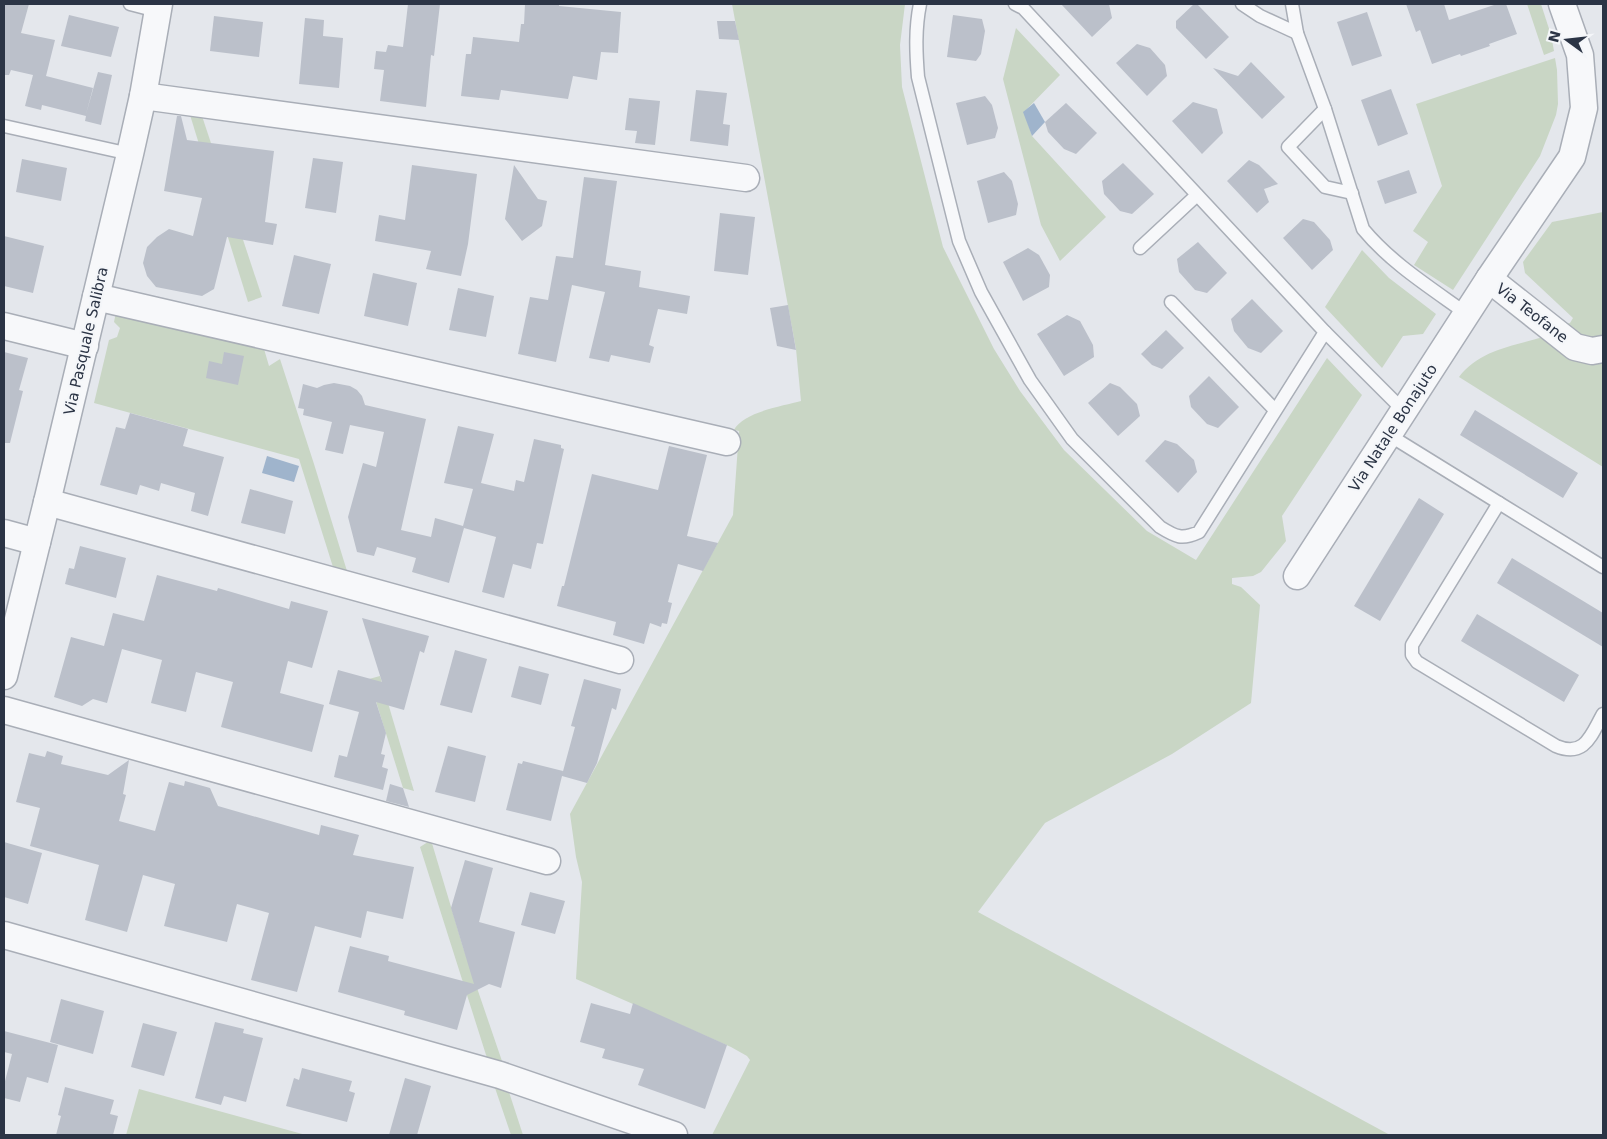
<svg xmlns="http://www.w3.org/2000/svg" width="1607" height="1139" font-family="'DejaVu Sans',sans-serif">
  <rect width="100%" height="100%" fill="#e4e7ec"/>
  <g fill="#c9d6c5">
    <path d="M732,4H905L900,45L902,87L943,247L994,349L1020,391L1064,450L1147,531L1196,560L1327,358L1362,395L1282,516L1286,541L1261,572L1253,576L1232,578V584L1241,587L1260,605L1251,703L1172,754L1045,823L978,912L1390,1135H712L750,1060L747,1056L731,1047L576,979L582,882L576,857L570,814L733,515L739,431L734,430C743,412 783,406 801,401L796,349Z"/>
    <polygon points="1527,4 1541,4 1551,35 1554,51 1544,55"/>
    <polygon points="1016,28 1060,75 1024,112 1032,136 1106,217 1060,261 1041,225 1003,79"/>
    <polygon points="1555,58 1557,70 1558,104 1556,115 1540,156 1453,290 1414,265 1428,242 1413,231 1442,186 1416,104"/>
    <polygon points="190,115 202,116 262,297 248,302"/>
    <polygon points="1603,212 1603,339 1591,342 1558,326 1570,323 1573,318 1525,273 1523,262 1552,222"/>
    <polygon points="1362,250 1389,278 1436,314 1423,334 1403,336 1382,368 1325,307"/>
    <polygon points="116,312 264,349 269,366 280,359 314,464 347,571 333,567 299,459 94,403 109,340 117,337 120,328 114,322"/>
    <path d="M1546,336L1603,359V467L1459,377C1480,349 1515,346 1546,336Z"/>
    <polygon points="380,676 414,791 403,788 369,679"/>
    <polygon points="431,840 463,947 503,1064 487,1058 420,847"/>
    <polygon points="494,1085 508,1089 523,1135 511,1135"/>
    <polygon points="139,1089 306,1135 126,1135"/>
  </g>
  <g fill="#9fb4cc">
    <polygon points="1034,103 1045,122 1032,136 1023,112"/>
    <polygon points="267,456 299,466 294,482 262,473"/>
  </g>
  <g fill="#bbc0ca">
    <polygon points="4,4 29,4 21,33 55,40 46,76 93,88 86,114 98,72 112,75 101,125 85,121 86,116 42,105 41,110 25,106 33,75 11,70 9,75 4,75"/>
    <polygon points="408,4 440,4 434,56 431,55 426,107 380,101 384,70 374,69 376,51 386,52 388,45 403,47"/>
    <polygon points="525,4 559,4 559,6 621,12 618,53 601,52 597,80 573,76 568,99 501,90 499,100 461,96 466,54 471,54 473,37 519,42 521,24 524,24"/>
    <polygon points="1061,4 1109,4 1112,18 1092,37"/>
    <polygon points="1194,4 1197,4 1229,37 1206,59 1176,28 1176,21"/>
    <polygon points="1406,4 1444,4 1449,20 1497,4 1506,4 1517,34 1489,44 1490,46 1461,56 1460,54 1432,64 1420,30 1416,32"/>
    <polygon points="1367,12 1382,56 1352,66 1337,22"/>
    <polygon points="69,15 119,27 111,57 61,46"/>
    <polygon points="953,15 982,19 985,31 981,54 976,61 947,57"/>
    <polygon points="214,16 263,22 259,57 210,51"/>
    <polygon points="305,18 324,20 323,36 343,38 339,88 299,84"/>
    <polygon points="717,21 735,21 739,40 719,39"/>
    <polygon points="1137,44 1150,48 1165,65 1167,76 1147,96 1116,63"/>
    <polygon points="1251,62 1285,97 1262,119 1213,68 1238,76"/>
    <polygon points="1391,89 1408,134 1378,146 1361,100"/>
    <polygon points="696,90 727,93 723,124 730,125 728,146 690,141"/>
    <polygon points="985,96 992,105 998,128 995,138 967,145 956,103"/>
    <polygon points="629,98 660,101 655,145 635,143 637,131 625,130"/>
    <polygon points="1193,102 1217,109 1223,133 1202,154 1172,121"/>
    <polygon points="1066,103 1097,133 1076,154 1064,149 1048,132 1045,122"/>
    <polygon points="177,116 181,116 187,140 274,151 265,222 277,224 273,245 227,237 214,289 202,296 156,287 147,276 143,263 147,247 157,237 169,229 193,236 202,198 164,191"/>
    <polygon points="313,158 343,162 336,213 305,208"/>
    <polygon points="22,159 67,168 61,201 16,192"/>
    <polygon points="1249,160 1259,165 1278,184 1264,189 1269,202 1257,213 1227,181"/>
    <polygon points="1123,163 1154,194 1132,214 1120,211 1104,194 1102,181"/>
    <polygon points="412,165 477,174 468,244 461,276 426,269 431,251 375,241 379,215 405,220"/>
    <polygon points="514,165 538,199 547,201 542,226 522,241 505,219"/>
    <polygon points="1409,170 1417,193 1385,204 1377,181"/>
    <polygon points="1004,172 1012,181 1018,204 1016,215 988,223 977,181"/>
    <polygon points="584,177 617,181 605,265 641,271 639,287 690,296 687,314 658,309 649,345 654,347 650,363 611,355 609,362 589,358 605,292 572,285 556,362 518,354 530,297 548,300 556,256 573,258"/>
    <polygon points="720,213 755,217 748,275 714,271"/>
    <polygon points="1303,219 1314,222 1330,240 1333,250 1312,270 1283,238"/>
    <polygon points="4,236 44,246 33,293 4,286"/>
    <polygon points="1198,242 1227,273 1207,293 1195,290 1179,272 1177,259"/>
    <polygon points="1028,248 1039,255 1050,275 1049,287 1023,301 1003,262"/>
    <polygon points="294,255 331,264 319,314 282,306"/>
    <polygon points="373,273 417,283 408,326 364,316"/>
    <polygon points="458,288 494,296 486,337 449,330"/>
    <polygon points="1252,299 1283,331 1261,353 1248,348 1234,331 1231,319"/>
    <polygon points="788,305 796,350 777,346 770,308"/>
    <polygon points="1067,315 1080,321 1093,345 1094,357 1064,376 1037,334"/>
    <polygon points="1166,330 1184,348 1162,369 1152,365 1141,354"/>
    <polygon points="4,352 28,358 19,390 23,391 10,443 4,443"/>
    <polygon points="224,352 244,356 238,385 206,378 209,361 222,364"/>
    <polygon points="1209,376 1239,407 1218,428 1207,424 1191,407 1189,396"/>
    <polygon points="334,383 350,386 357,390 362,396 365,405 426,419 401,530 431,537 435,518 463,526 473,489 444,483 458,426 494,434 481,483 514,491 516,480 524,482 534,439 561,445 561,448 564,449 543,544 537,543 531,569 513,564 504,598 482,592 496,537 464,528 449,583 412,572 416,558 377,547 374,556 357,552 348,517 363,463 376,467 384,432 350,425 343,454 325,450 332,422 303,415 304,409 298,408 303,384 317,388 324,385"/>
    <polygon points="1110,383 1120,387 1137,404 1140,416 1118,436 1088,403"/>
    <polygon points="1475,410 1578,473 1563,498 1460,435"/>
    <polygon points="130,413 188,429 183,446 224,457 208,516 191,511 195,493 161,483 159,491 140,485 137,495 100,485 116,427 125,429"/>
    <polygon points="1165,440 1177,444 1194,460 1197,472 1178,493 1145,461"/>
    <polygon points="669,446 707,455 687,536 718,543 703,571 678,564 668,602 672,603 667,624 662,623 661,627 650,623 644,644 613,635 616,622 557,606 562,586 564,586 592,474 658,490"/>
    <polygon points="250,489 293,501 285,534 241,523"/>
    <polygon points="1419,498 1444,514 1380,621 1354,606"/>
    <polygon points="80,546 126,558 116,598 65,584 69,568 74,569"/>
    <polygon points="1512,558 1603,613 1603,647 1497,583"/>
    <polygon points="157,575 217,591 218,588 289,609 291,601 328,611 312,668 288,661 280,693 324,705 312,752 221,727 233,682 196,672 186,712 151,703 162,660 122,649 107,703 93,699 82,706 54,697 71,637 104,646 113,613 144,621"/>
    <polygon points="1477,614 1579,675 1564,702 1461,641"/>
    <polygon points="362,618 429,636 424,653 420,651 404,710 376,702 386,733 381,754 385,755 382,767 388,769 383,790 334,777 339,755 347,757 359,712 329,704 338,670 382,682"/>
    <polygon points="455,650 487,659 472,713 440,705"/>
    <polygon points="519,666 549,674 541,705 511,697"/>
    <polygon points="584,679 621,689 616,710 612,708 597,763 587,783 562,776 551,821 506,810 518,763 522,764 523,761 563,771 562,775 575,727 571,726"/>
    <polygon points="448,746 486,756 475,802 435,792"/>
    <polygon points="47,751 63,756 61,764 108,775 129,760 123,794 126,795 119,821 155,831 169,782 184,786 185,781 210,788 218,806 319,835 321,825 359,835 353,855 414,867 403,919 367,911 361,938 315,926 297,992 251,980 269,913 237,904 227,942 164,926 175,884 143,875 127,932 85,920 99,865 30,846 40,808 16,802 29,753 45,757"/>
    <polygon points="390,784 403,788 409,807 386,801"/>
    <polygon points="4,842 42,853 28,904 4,897"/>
    <polygon points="465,860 493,868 479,922 515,932 501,988 489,984 467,995 457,1030 404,1015 405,1011 338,992 350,946 389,956 388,961 474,984 451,908"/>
    <polygon points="530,892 565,901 555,934 521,925"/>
    <polygon points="61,999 104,1011 93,1054 50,1042"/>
    <polygon points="591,1003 630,1014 633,1003 727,1045 705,1109 638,1085 644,1069 602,1058 605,1049 580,1042"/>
    <polygon points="215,1022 244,1029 243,1033 263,1038 246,1102 224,1096 221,1105 195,1098"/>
    <polygon points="143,1023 177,1032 164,1076 131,1067"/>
    <polygon points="4,1031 58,1045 48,1083 27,1077 20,1102 4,1098 4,1085 12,1054 4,1052"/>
    <polygon points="302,1068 352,1081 349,1091 355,1093 347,1122 286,1106 294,1078 299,1080"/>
    <polygon points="405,1078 431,1086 417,1135 389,1135"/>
    <polygon points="65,1087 114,1100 110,1114 118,1116 113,1135 56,1135 61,1116 58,1115"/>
  </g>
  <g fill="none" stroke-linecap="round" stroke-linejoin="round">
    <defs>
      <g id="lane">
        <polyline points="130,4 157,11"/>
        <path d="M920,4C915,29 916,52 918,77L959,241L981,292L1030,380L1072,439L1160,527C1176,537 1182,540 1199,532L1325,332L1023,8L1015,4"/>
        <polyline points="1242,4 1260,16 1297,33"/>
        <path d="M1292,4L1297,33L1325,109L1363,229C1391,263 1431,288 1467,314"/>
        <polyline points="1325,109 1288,147 1325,187 1352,193"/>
        <polyline points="4,126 130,154"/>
        <polyline points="1140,248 1197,195"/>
        <polyline points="1171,302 1275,410"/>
        <polyline points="1325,332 1404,411"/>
        <polyline points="1389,435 1499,503"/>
        <path d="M1603,567L1499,503L1412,645V655L1417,662L1556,746C1585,758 1591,735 1603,714"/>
      </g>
      <g id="street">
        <polyline points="143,96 746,178"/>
        <polyline points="1489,279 1575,347 1592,351 1603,349"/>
        <polyline points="96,297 727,442"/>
        <polyline points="4,326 85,346"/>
        <polyline points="47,502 620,660"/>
        <polyline points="4,533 37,542"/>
        <polyline points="1297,576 1489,279 1572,157 1584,108 1580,55 1562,4"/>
        <polyline points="4,676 47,502 130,154 143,96 159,4"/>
        <polyline points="4,710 547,861"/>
        <polyline points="4,935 500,1075 674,1135"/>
      </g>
    </defs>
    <use href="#lane" stroke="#a9aeb7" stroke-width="15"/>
    <use href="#street" stroke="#a9aeb7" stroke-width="29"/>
    <use href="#lane" stroke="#f7f8fa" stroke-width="12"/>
    <use href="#street" stroke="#f7f8fa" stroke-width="26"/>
  </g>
  <g text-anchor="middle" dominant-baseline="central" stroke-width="4.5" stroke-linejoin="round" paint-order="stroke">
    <g font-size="15" fill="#2b3445" stroke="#f4f6f9">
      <text transform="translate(1532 313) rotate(38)">Via Teofane</text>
      <text transform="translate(86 341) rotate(-77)">Via Pasquale Salibra</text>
      <text transform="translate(1393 428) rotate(-57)">Via Natale Bonajuto</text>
    </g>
  </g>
  <rect width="1607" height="1139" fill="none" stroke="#2b3445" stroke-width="10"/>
  <g transform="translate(1567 40) rotate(285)" stroke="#f4f6f9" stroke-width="4" paint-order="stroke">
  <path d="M0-4L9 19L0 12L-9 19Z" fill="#2b3445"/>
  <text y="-8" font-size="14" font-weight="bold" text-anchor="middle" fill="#2b3445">N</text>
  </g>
</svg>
